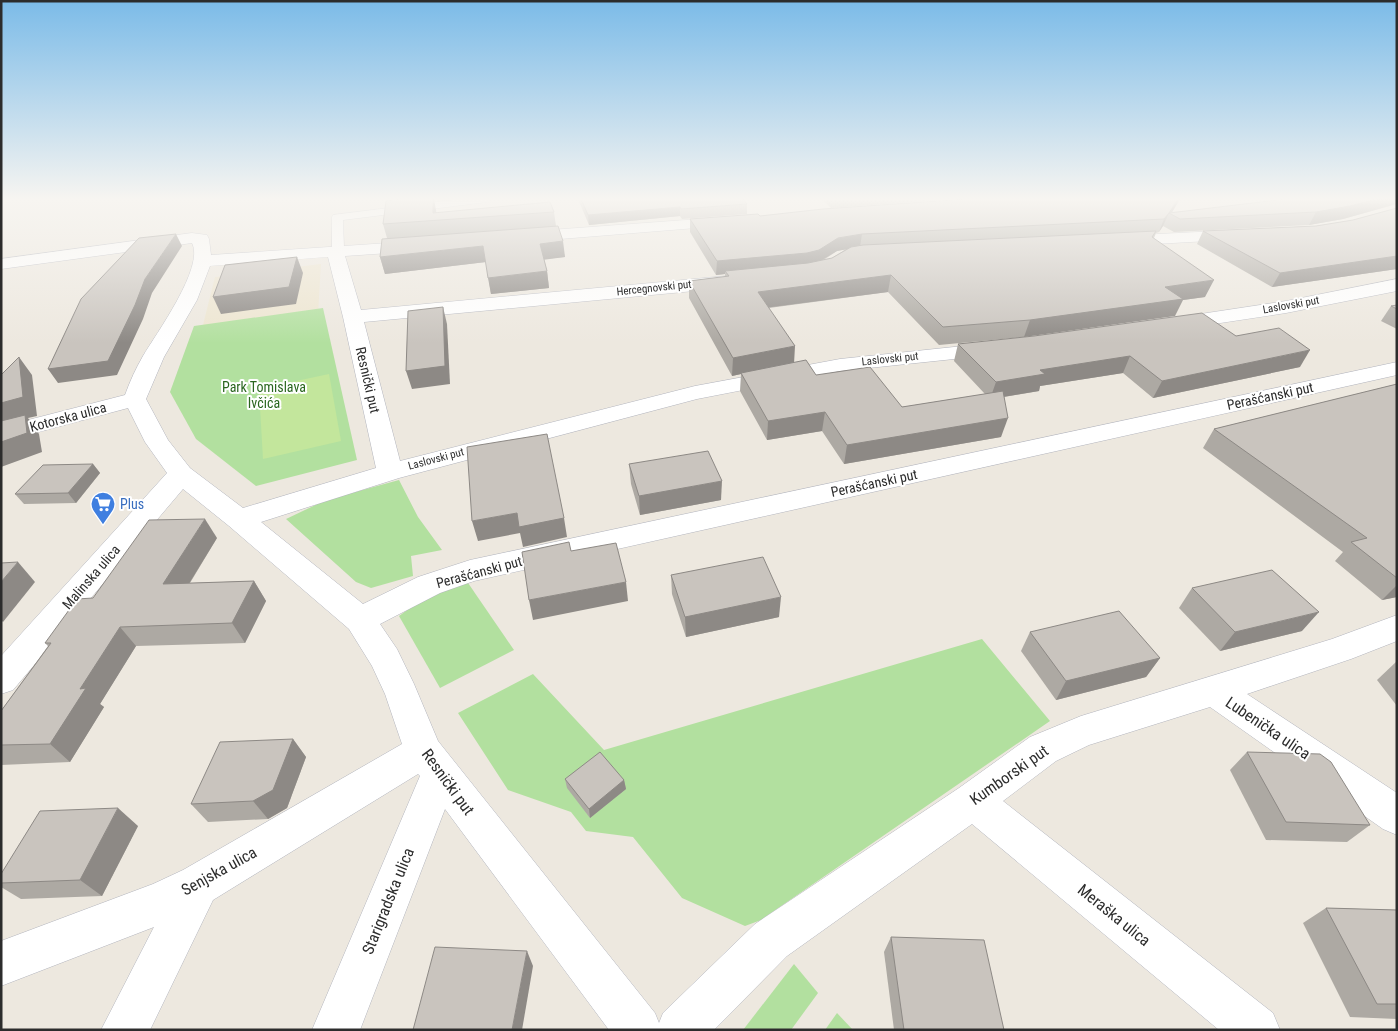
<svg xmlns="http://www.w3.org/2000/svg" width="1398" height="1031" font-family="'Roboto Condensed',sans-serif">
  <rect width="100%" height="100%" fill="#ede8df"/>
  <polygon fill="#ede5d0" points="321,264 318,314 202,329 215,277"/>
  <g fill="#b2e09f">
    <polygon points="323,308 357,460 256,486 196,439 170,392 194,326"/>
    <polygon points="399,480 418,517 442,550 411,556 413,576 371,588 356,582 286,519 326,500"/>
    <polygon points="466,580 514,650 440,688 399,616 432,592"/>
    <polygon points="982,639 1050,721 761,920 745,926 682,898 633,837 586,831 571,812 508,790 458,713 533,674 604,750"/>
    <polygon points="794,964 818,993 791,1030 743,1030"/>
    <polygon points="837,1013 853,1030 825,1030"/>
  </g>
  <polygon fill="#c3e69c" points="329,374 341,441 263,459 259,389"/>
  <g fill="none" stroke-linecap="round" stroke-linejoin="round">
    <defs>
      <polygon id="lane" points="461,199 492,199 487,202 343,220 344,248 339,254 331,254 329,252 332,248 332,217 333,215"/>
      <g id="street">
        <polygon points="727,217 733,219 735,222 733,225 523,242 517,241 515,237 517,233 523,232"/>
        <polygon points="1238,230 1244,231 1246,235 1244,239 1119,246 1113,245 1111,241 1113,237 1119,236"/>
        <path d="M192,233L207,235L209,239L211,255L418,241L424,242L427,246L424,250L418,251L345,256L361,310L726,276L733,278L735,282L733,286L726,288L364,322L400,461L695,386L840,359L992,343L999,345L1003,349L999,353L992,355L840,371L697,399L399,478L261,522L363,604L418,577L470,560L1397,362V375L474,581L440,593L380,624L397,649L414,684L438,741L655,1013L659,1023L663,1013L755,924L959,788L1030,737L1081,716L1332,639L1397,615V641L1351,659L1247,694L1397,793V835L1383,829L1210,707L1089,745L1056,761L1003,801L1273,1013L1280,1030H1219L972,824L787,956L714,1030H609L445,809L360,1030H312L420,776L418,774L213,900L150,1030H101L154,927L1,986V941L153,884L183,870L402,744L385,694L372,666L349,629L229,526L183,489L13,690L1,694V656L167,473L145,442L128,408L1,442V427L125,395C130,381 136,368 143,356C156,334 205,267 192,243L1,269V259ZM328,257L343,317L376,468L243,508L190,468L168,440L146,399L164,357L197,300L210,266Z"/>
        <polygon points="1397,279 1397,291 1286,313 1174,330 1167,328 1164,324 1167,320 1174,318 1286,301"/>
      </g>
    </defs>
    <use href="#lane" stroke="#b3b5be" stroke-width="1"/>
    <use href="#street" stroke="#b3b5be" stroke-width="1"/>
    <use href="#lane" fill="#fff" fill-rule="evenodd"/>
    <use href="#street" fill="#fff" fill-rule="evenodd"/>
  </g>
  <g fill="#ada9a3" fill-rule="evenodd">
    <polygon points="578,199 743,199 747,204 747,214 682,219 680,216 589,225"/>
    <polygon points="822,199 952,199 831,208"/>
    <path d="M967,199H1180L1172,212L1397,199V204L1343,219L1309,225L1174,232L1163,226L1159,232L1156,233L1154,238L1205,297L1183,300L1024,337L939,345L888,292L769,308L794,363L816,375L902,407L985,394L954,361L958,344L1236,336L1300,367L1153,398L1123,373L1040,386L1039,391L1004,397L1001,437L844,464L822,431L767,440L740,391L741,374L732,376L689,298V281L725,277V274L716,275L690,232V219L760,216ZM846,249L832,258L822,261L837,251Z"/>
    <polygon points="1397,208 1397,269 1272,287 1197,244 1203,231 1316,226 1353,220"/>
    <polygon points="436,210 436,212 554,212 556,226 565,257 544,259 547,271 549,288 491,294 486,262 385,274 380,257 387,238 383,224"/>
    <polygon points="1397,305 1397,329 1381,321 1391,306"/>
    <polygon points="1397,384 1397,597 1382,600 1335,561 1343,552 1203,448 1214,429"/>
    <polygon points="93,464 100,473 76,503 24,504 15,494"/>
    <polygon points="629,464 721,500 640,515 631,484"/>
    <polygon points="217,538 190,583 254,581 266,601 245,643 136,646 100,704 104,707 70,762 1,765 1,711 48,646 45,643 93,598"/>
    <polygon points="671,575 779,617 686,637 672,594"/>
    <polygon points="1192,588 1302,631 1220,651 1179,608"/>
    <polygon points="1030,632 1160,658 1146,677 1056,700 1021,651"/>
    <polygon points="1397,661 1397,706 1377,680"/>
    <polygon points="293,739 306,757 287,808 268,819 208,822 191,804"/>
    <polygon points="1247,752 1370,825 1347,842 1266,840 1230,770"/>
    <polygon points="565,779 624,780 626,789 590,818 567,788"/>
    <polygon points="138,826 102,896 21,899 1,887 1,874"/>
    <polygon points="1326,908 1397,910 1397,1019 1350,1017 1303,923"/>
    <polygon points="891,937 1004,1030 894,1030 884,952"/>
  </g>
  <g fill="#8d8985">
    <polygon points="433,199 434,199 436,210 437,221 433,213"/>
    <polygon points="1178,199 1180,199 1171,214 1169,213"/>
    <polygon points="1377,199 1397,199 1396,204 1343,219 1309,225 1316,212"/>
    <polygon points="680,207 680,216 589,225 588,215"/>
    <polygon points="1169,213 1163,226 1159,232 1164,219"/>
    <polygon points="176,234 182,246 152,293 143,319 117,375 58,383 48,369 145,279"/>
    <polygon points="862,234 860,247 837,251 817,263 725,271 725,274 716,275 717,261"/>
    <polygon points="563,241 565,257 542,260 540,244"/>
    <polygon points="483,246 486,262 385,274 380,257"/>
    <polygon points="1397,256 1397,269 1272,287 1280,273"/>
    <polygon points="297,257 303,273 296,304 221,314 213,297"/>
    <polygon points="547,271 549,288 491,294 488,278"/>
    <polygon points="891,275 888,292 757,309 758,292"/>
    <polygon points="1214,280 1205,297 1183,300 1175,316 1024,337 1030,320 1165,287"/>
    <polygon points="443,307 447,324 450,384 412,389 406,371"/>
    <polygon points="795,346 794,364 741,373 741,374 732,376 733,358"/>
    <polygon points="1310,350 1300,367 1153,398 1162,381"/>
    <polygon points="1130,356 1123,373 1040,386 1039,391 990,399 996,382 1040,370"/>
    <polygon points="19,357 32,375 37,416 28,418 39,434 42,452 1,467 1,403"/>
    <polygon points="825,412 822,431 767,440 768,421"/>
    <polygon points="1008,418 1001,437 844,464 847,445"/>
    <polygon points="93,464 100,473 76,503 68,493"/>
    <polygon points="722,481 721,500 640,515 639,496"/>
    <polygon points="517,513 564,518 567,537 523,547 520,533 478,541 472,521"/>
    <polygon points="205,519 217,538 177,603 163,584"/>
    <polygon points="18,562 35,582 3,622 1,620 1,582"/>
    <polygon points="254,581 266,601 245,643 232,623"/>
    <polygon points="626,582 628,601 533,620 529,600"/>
    <polygon points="1397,585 1397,597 1382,600"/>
    <polygon points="781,597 779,617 686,637 685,617"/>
    <polygon points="1319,612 1302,631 1220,651 1235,632"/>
    <polygon points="120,627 136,646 100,704 104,707 70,762 50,744 80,689"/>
    <polygon points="1160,658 1146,677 1056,700 1066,681"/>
    <polygon points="293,739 306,757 287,808 268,819 253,801"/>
    <polygon points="624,780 626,789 590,818 589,809"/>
    <polygon points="118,808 138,826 102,896 80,880"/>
    <polygon points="527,951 533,966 522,1030 512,1030"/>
  </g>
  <g fill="#c9c4be" stroke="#8d8985">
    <polygon points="401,199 433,199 433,213 550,202 554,212 383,224 386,201"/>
    <polygon points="581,199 743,199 747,204 681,209 680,207 588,215"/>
    <polygon points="967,199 1178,199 1169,213 1286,199 1377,199 1350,206 1316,212 1180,219 1169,213 1164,219 862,234 838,238 819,250 807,253 717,261 690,219 758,214 760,216 823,209"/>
    <polygon points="1397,208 1397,256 1280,273 1203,231 1316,226 1353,220"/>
    <polygon points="558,226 563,241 540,244 547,271 488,278 483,246 380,257 382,239"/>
    <polygon points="1156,231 1152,237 1214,280 1165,287 1183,299 1030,320 943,327 891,275 758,292 795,346 733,358 689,281 729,276 725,271 808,263 832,258 851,247 863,245"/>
    <polygon points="176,234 145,279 135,305 108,361 48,369 81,299 139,238"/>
    <polygon points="297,257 289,287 213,297 225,265"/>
    <polygon points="1397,305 1397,309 1391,306"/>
    <polygon points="443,307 445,366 406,371 408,311"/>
    <polygon points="1202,313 1236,336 1279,328 1310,350 1162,381 1130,356 1040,370 1045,374 996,382 958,344 1034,336"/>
    <polygon points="19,357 23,397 1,403 1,375"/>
    <polygon points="806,360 816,375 870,367 902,407 1003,391 1008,418 847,445 825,412 768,421 741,373"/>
    <polygon points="1397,384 1397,578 1351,542 1367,538 1214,429"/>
    <polygon points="25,415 27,433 1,442 1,421"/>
    <polygon points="547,434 564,518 519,527 517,513 472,521 467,447"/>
    <polygon points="708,451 722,481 639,496 629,464"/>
    <polygon points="93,464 68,493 15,494 43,465"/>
    <polygon points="205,519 163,584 254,581 232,623 120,627 80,689 86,688 50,744 1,745 1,711 51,643 45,643 77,599 93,598 149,520"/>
    <polygon points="569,542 571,551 616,543 626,582 529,600 522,552"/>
    <polygon points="763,557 781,597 685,617 671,575"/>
    <polygon points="18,562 1,582 1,563"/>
    <polygon points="1272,570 1319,612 1235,632 1192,588"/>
    <polygon points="1119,611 1160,658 1066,681 1030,632"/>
    <polygon points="293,739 273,790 253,801 191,804 220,742"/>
    <polygon points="600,752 624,780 589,809 565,779"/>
    <polygon points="1247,752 1320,754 1331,762 1370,825 1286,822"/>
    <polygon points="118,808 80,880 1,883 1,874 40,811"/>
    <polygon points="1326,908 1397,910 1397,1004 1377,1004"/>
    <polygon points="891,937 984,940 1004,1030 904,1030"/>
    <polygon points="435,947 527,951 512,1030 413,1030"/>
  </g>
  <linearGradient id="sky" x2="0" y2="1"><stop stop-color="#7bbbe8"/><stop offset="0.58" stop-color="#f7f5f1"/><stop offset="1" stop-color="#f7f5f1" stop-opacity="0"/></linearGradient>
  <rect width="1398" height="343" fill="url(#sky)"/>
  <defs>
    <symbol id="supermarket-pin" viewBox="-11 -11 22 30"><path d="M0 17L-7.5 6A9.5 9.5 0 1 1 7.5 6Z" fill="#3f7fe0" stroke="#fff"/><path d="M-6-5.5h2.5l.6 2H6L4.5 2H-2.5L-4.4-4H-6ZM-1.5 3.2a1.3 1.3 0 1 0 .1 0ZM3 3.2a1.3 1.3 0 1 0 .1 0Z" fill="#fff"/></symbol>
  </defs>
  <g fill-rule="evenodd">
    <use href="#supermarket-pin" x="89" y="490" width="28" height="38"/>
  </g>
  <g text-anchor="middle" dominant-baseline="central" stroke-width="4" stroke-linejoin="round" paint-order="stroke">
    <g font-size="11" fill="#2c2c2c" stroke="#fff">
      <text transform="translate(654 288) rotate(-6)">Hercegnovski put</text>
      <text transform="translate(1291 305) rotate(-10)">Laslovski put</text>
      <text transform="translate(890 359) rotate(-6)">Laslovski put</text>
      <text transform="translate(436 459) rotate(-15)">Laslovski put</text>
    </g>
    <g font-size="14" fill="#2c2c2c" stroke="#fff">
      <text transform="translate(368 380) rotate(77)">Resnički put</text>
      <text transform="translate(1270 396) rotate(-12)">Perašćanski put</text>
      <text transform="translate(68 417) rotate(-15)">Kotorska ulica</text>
      <text transform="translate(874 483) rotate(-12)">Perašćanski put</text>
      <text transform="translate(479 572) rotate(-15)">Perašćanski put</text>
      <text transform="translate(91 577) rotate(-49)">Malinska ulica</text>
    </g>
    <g font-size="14" fill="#2a661f" stroke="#fff">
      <text x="264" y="387">Park Tomislava<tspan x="264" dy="16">Ivčića</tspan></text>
    </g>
    <g font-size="14" fill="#366cbe" stroke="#fff" text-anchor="start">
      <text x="120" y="504">Plus</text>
    </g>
    <g font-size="16" fill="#2c2c2c" stroke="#fff">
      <text transform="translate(1268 728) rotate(34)">Lubenička ulica</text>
      <text transform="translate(1009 775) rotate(-35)">Kumborski put</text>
      <text transform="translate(448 782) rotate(54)">Resnički put</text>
      <text transform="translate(219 871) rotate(-29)">Senjska ulica</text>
      <text transform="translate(388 901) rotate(-68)">Starigradska ulica</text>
      <text transform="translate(1114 915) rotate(39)">Meraška ulica</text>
    </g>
  </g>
  <rect width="1398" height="1031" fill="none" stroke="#2c2c2c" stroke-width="5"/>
</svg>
